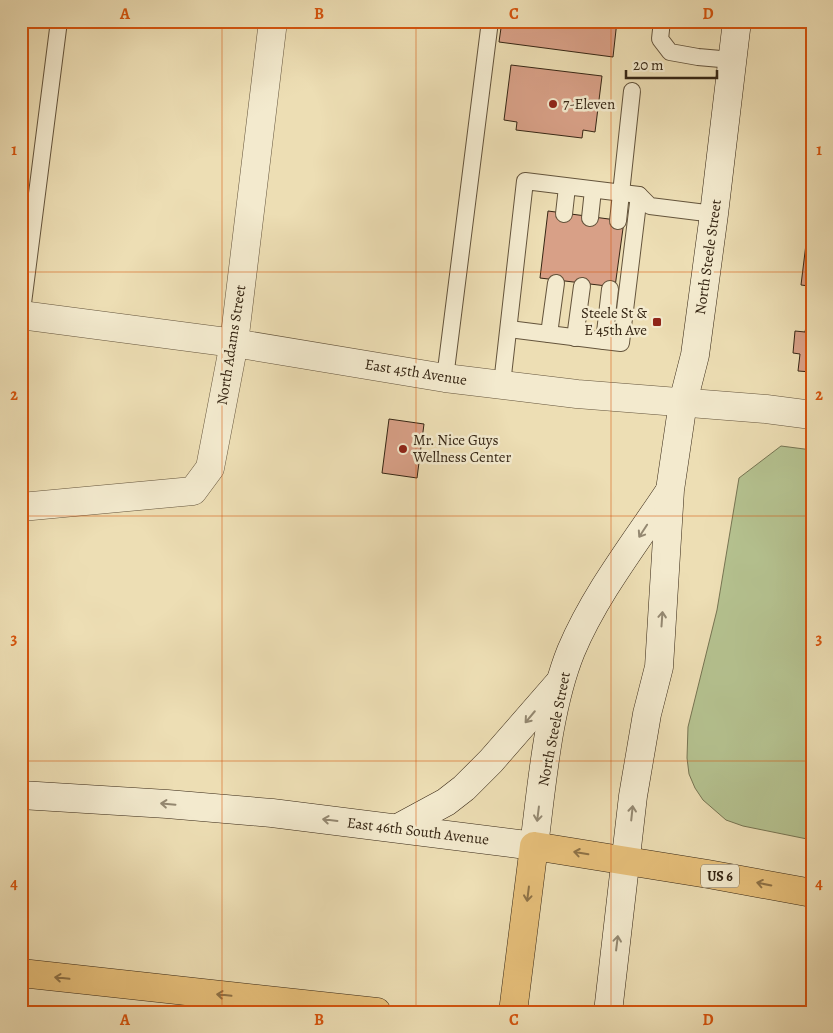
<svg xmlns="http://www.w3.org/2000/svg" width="833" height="1033" font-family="Alegreya,serif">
  <rect width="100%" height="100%" fill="#eddeb4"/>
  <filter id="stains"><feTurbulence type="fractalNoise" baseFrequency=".004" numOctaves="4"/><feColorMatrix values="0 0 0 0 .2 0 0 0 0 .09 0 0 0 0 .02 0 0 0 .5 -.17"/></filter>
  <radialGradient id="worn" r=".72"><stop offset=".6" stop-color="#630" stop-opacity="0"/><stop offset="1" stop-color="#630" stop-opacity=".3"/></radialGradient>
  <polygon fill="#b5c290" stroke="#767452" points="781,446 812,450 812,840 743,826 726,820 703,800 695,788 689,774 687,758 688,727 717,610 739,478"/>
  <g fill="#d8a087" stroke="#362614">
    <polygon points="502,21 617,21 613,57 499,42"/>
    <polygon points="511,65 602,76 595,132 583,130 582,138 516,130 517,122 504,120"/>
    <polygon points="548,211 624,221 615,287 540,278"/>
    <polygon points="806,244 812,245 812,301 807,300 809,286 801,285"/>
    <polygon points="808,316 812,316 812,372 798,371 800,354 793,353 795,331 805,332"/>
    <polygon points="389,419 424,424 417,478 382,473"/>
  </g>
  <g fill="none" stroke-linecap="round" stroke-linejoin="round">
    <defs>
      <g id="lane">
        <polyline points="662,21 660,39 670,52 698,57 732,60"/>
        <polyline points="564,214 567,187"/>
        <polyline points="590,218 593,190"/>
        <polyline points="618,221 632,91"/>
        <polyline points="21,319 59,21"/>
        <polyline points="509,329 604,341 610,289"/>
        <polyline points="549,334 556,283"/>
        <polyline points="575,338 582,286"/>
        <polyline points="604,341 621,343 639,195"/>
        <polyline points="445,378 490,21"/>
        <polyline points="502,384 525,181 639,195 650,206 714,214"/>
      </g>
      <g id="street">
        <polyline points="21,315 234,343 445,378 577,394 766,409 812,415"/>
        <polyline points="21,507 193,491 210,468 234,343 273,21"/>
      </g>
      <g id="secondary">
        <path d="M21,795L167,804L272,813L534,846C542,784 548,708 571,651C595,594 635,543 669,492"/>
        <polyline points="398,828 446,802 464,788 491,761 559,683"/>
        <polyline points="608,1012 633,796 647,714 659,667 670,490 683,402 695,355 714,214 737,21"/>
      </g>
      <g id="highway">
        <polyline points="21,973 377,1012"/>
        <polyline points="513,1012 534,846 708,874 812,893"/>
      </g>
    </defs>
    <use href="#lane" stroke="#64543c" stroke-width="18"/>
    <use href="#street" stroke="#64543c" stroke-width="29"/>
    <use href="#secondary" stroke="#362614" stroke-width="29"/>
    <use href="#highway" stroke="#362614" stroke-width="29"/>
    <use href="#lane" stroke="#f3eace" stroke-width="16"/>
    <use href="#street" stroke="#f3eace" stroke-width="28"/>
    <use href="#secondary" stroke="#f3eace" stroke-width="28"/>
    <use href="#highway" stroke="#e6bf7a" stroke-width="28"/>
  </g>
  <defs><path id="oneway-shaft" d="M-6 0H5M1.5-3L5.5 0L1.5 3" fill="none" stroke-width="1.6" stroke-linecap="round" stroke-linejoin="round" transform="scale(1.25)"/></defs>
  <g stroke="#948871">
    <use href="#oneway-shaft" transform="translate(643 531) rotate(123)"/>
    <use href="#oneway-shaft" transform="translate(662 619) rotate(-86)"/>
    <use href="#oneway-shaft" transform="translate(530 717) rotate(130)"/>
    <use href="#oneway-shaft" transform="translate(168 804) rotate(-175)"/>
    <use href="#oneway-shaft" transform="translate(632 813) rotate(-84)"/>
    <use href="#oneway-shaft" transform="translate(538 814) rotate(97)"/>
    <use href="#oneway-shaft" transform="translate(330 820) rotate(-173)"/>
    <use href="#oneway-shaft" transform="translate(617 943) rotate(-83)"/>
  </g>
  <g stroke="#8e7247">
    <use href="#oneway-shaft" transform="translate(581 853) rotate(-171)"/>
    <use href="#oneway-shaft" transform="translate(764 884) rotate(-169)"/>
    <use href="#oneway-shaft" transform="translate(528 894) rotate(97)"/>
    <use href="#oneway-shaft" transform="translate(62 978) rotate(-174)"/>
    <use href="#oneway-shaft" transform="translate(224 995) rotate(-174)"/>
  </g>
  <path fill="none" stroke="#d6540d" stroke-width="1" stroke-opacity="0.55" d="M222,21V1012M416,21V1012M611,21V1012M21,272H812M21,516H812M21,761H812"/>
  <g fill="#8f2418" stroke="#f3eace" stroke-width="2">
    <circle cx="553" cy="104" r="5"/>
    <rect x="652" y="317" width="10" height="10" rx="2.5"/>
    <circle cx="403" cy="449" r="5"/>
  </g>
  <g text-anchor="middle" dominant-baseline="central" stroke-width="5" stroke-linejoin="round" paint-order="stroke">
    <rect fill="#f3eace" stroke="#6f614c" stroke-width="1" x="701" y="864.5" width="38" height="23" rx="4"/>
    <g font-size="14" font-weight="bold" fill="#362614">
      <text x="720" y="876">US 6</text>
    </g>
    <g font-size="15" fill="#362614" stroke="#f3eace" text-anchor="start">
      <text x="563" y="104">7-Eleven</text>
      <text x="647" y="313" text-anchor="end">Steele St &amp;<tspan x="647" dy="17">E 45th Ave</tspan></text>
      <text x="413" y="440">Mr. Nice Guys<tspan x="413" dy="17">Wellness Center</tspan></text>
    </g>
    <g font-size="15" fill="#362614" stroke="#f3eace">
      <text transform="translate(708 257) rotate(-82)">North Steele Street</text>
      <text transform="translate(231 345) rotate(-81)">North Adams Street</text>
      <text transform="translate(416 372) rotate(9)">East 45th Avenue</text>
      <text transform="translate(554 729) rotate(-79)">North Steele Street</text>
      <text transform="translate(418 831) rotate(7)">East 46th South Avenue</text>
    </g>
  </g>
  <rect width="833" height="1033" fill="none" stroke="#eddeb4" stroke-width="55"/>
  <path d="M626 70v8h91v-8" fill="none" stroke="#362614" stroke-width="2.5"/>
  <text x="633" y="70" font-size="15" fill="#362614" stroke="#f3eace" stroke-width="4" paint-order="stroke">20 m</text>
  <rect x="28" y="28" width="778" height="978" fill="none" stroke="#d6540d" stroke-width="2"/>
  <g font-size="16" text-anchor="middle" font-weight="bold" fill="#d6540d">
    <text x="125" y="19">A</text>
    <text x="319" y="19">B</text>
    <text x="514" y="19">C</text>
    <text x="708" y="19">D</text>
    <text x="14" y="155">1</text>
    <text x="819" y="155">1</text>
    <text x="14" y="400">2</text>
    <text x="819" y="400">2</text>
    <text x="14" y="644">3</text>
    <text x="819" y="644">3</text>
    <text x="14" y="889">4</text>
    <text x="819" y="889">4</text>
    <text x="125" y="1025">A</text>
    <text x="319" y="1025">B</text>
    <text x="514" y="1025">C</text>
    <text x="708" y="1025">D</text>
  </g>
  <rect width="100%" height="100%" filter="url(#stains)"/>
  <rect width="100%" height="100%" fill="url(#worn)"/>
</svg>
